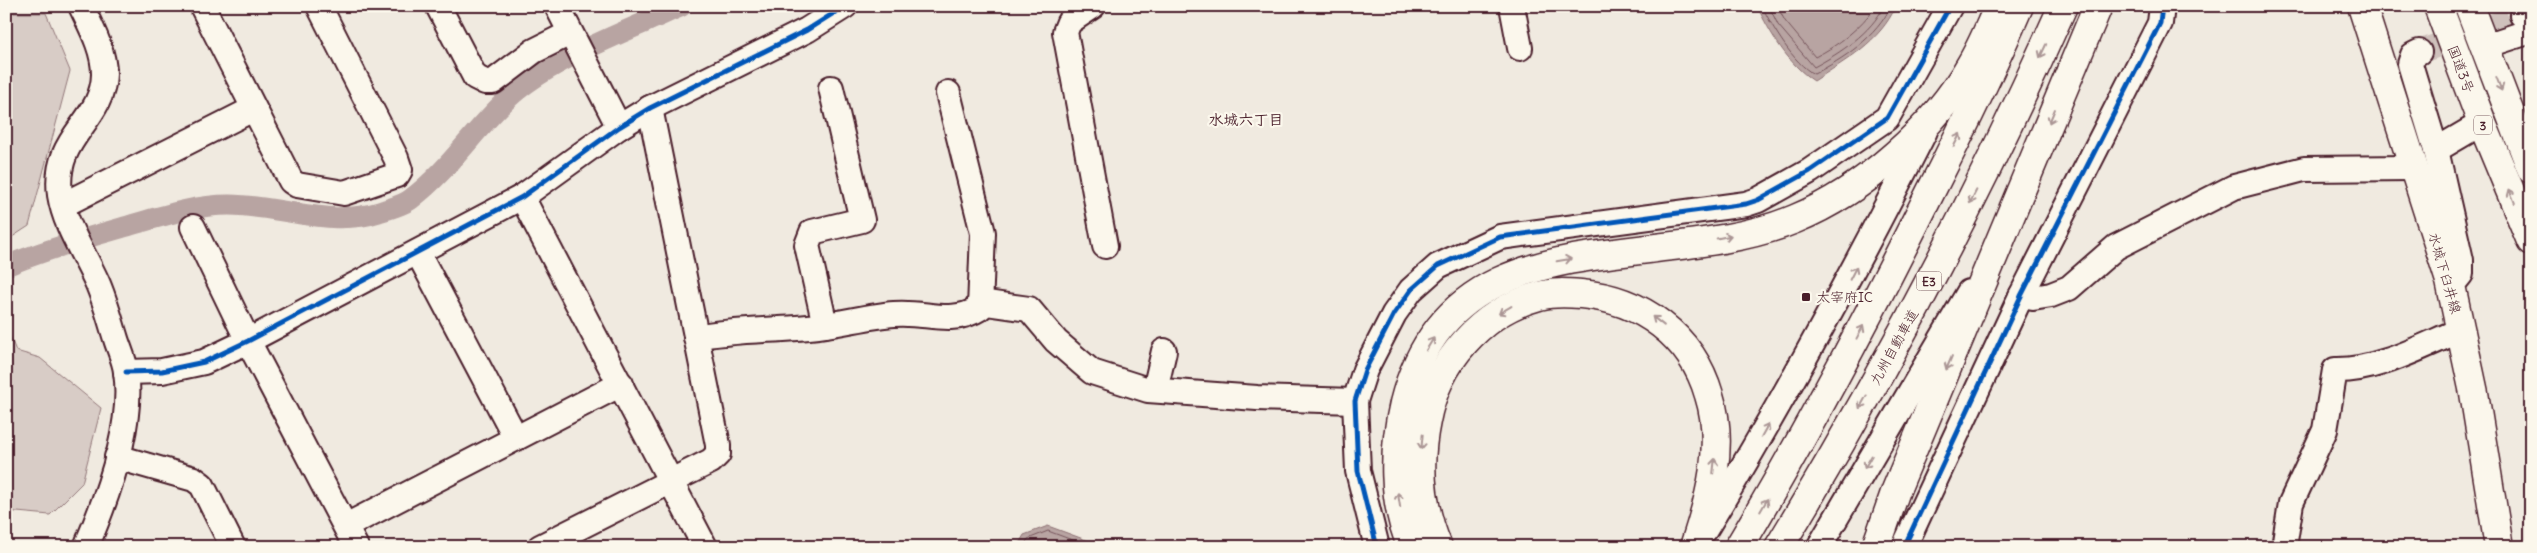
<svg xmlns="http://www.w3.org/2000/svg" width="2537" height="553" font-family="Delius,'Klee One',sans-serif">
  <rect width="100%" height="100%" fill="#f0eae0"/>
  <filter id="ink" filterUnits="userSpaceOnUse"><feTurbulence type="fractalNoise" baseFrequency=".02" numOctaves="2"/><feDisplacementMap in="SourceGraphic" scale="10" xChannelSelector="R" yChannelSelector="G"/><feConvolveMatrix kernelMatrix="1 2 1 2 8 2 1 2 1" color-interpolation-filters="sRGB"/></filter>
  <g filter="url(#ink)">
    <g fill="#d8ccc6" stroke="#917678">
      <polygon points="6,13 46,13 70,71 29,226 6,241"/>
      <polygon points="6,326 16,351 40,358 101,408 82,483 50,515 6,511"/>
    </g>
    <g fill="#b8a4a2" stroke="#8c6f72">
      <path d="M1757,6H1896C1880,42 1846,60 1814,81C1788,64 1770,33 1757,6Z"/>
      <polygon points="1048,526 1105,547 1017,547 1024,535"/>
    </g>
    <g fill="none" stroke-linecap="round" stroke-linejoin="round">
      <g stroke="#76545b" stroke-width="1">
        <path d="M1762,6C1772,27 1794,64 1814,74C1843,59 1877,37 1891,6"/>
        <path d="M1769,6L1778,25L1814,67C1840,53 1871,33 1884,6"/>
        <path d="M1777,6L1785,21L1815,57C1839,45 1860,28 1876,6"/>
        <polyline points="1023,547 1028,539 1048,531 1091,547"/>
      </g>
      <path stroke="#b8a4a2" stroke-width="21" d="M6,266C44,250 82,239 121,228C156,218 193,205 229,205C279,205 330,228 379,212C389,209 403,205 411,199C450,170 477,125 514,93C558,56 630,30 682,6"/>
      <polyline stroke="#cfc1bc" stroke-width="24" stroke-dasharray="24 12" stroke-linecap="butt" points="2419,52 2522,15"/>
      <defs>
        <g id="minor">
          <path d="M81,6C91,27 104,50 104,74C103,123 52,135 60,195C65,226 84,253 97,282C105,300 110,320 116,339C119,349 125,361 126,372C134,425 107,498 86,547"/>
          <polyline points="202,6 291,181 297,185 344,193 397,175 400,170 396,158 319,6"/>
          <polyline points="438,6 475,77 485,82 493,82 534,51 570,33"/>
          <polyline points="557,6 619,127"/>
          <polyline points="1093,6 1069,22 1065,32 1105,246"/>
          <polyline points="1512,6 1520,48"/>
          <polyline points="2522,15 2531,12"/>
          <polyline points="2485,46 2531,31"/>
          <polyline points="2419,52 2413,55 2410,64 2436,150 2482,123"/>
          <polyline points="2436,150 2461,260 2461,274 2457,279 2450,281"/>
          <polyline points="522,197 705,547"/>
          <polyline points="63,205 253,109"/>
          <polyline points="193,227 248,341 356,547"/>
          <polyline points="418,253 516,438"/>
          <polyline points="2021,296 2033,298 2051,295 2069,288 2116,247 2234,187 2304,169 2412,168"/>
          <polyline points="980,302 1029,309 1056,341 1092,372 1148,390 1257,398 1355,401"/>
          <polyline points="825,325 807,245 812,232 862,220 831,88"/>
          <path d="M696,337C737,329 777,331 818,326C844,323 869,316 894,314C926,311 951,326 980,308L983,233L948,93"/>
          <polyline points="126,372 162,371 204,362 248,341 522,197 619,127 650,108 807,30 845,6"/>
          <polyline points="1155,390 1164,351"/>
          <polyline points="117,457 194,479 202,485 233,547"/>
          <polyline points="346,526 621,384"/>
          <path d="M1705,530C1784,400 1856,267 1925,131"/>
          <polyline points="540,547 711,461 718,454 718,445 650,108"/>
          <polyline points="1377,547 1358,471 1355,401 1365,370 1394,314 1411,290 1438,266 1500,237 1746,204 1758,200 1810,171 1887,118 1950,6"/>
          <polyline points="1819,547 1969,292"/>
          <polyline points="1904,547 2021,296 2160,23 2162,6"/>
          <path d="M2284,547L2291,503L2325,430L2335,370C2378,371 2422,346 2461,330"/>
        </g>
        <polyline id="major" points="2362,6 2450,281 2474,393 2499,547"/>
        <g id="highway">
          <polyline points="2438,6 2482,123 2531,241"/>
          <polyline points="2469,6 2531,168"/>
          <path d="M1412,547C1392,502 1393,450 1404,403C1452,211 1660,276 1795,219C1863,191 1935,128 1971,64C1982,46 1990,25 1999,6"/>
          <path d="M1438,547C1421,507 1417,464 1426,421C1437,362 1481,311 1539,296C1552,292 1567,293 1581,294C1641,299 1692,336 1709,395C1725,445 1710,499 1694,547"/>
          <path d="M1739,547C1808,431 1871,312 1931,191C1962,130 1992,69 2019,6"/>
          <path d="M1779,547C1885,373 1980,192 2063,6"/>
          <polyline points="1876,547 1896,490 2098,6"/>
        </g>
      </defs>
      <use href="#minor" stroke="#4a1f2b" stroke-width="28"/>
      <use href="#major" stroke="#4a1f2b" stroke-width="31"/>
      <use href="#highway" stroke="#4a1f2b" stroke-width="31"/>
      <use href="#minor" stroke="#fbf7ec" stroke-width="24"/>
      <use href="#major" stroke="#fbf7ec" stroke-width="28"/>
      <use href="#highway" stroke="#fbf7ec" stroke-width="28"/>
      <defs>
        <g id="cycleway">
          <polyline points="126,372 162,371 204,362 248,341 522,197 619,127 650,108 807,30 845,6"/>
          <polyline points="1377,547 1358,471 1355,401 1365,370 1394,314 1411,290 1438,266 1500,237 1746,204 1758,200 1810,171 1887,118 1950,6"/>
          <polyline points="1904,547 2021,296 2160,23 2162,6"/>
        </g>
      </defs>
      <use href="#cycleway" stroke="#fbf7ec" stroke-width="8"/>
      <use href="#cycleway" stroke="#0057b8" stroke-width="5"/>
    </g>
    <defs><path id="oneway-shaft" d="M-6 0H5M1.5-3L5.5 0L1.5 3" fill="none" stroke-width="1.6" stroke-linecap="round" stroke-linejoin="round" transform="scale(1.25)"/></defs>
    <g stroke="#ab9695">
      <use href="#oneway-shaft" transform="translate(2043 51) rotate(115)"/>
      <use href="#oneway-shaft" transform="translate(2499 84) rotate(69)"/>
      <use href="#oneway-shaft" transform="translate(2052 116) rotate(113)"/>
      <use href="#oneway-shaft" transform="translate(1957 140) rotate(-63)"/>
      <use href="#oneway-shaft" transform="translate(2512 196) rotate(-112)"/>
      <use href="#oneway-shaft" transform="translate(1973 197) rotate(117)"/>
      <use href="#oneway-shaft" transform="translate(1724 237) rotate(-11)"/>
      <use href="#oneway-shaft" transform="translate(1564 260) rotate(-10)"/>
      <use href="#oneway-shaft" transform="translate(1853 273) rotate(-63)"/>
      <use href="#oneway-shaft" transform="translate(1505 310) rotate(149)"/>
      <use href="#oneway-shaft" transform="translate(1658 321) rotate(-142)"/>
      <use href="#oneway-shaft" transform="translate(1860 332) rotate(-62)"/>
      <use href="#oneway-shaft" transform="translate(1430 344) rotate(-58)"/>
      <use href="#oneway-shaft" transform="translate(1949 363) rotate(113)"/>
      <use href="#oneway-shaft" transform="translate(1863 402) rotate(119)"/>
      <use href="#oneway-shaft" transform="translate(1765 430) rotate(-61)"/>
      <use href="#oneway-shaft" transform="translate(1422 442) rotate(95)"/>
      <use href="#oneway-shaft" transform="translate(1868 462) rotate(120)"/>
      <use href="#oneway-shaft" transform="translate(1714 466) rotate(-84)"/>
      <use href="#oneway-shaft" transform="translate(1399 500) rotate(-99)"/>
      <use href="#oneway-shaft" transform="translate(1764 505) rotate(-60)"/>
    </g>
  </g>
  <rect fill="#4a1f2b" stroke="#fbf7ec" stroke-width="2" x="1801" y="292" width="10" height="10" rx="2.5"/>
  <g text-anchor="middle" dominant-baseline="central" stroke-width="4.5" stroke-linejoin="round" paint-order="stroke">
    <g fill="#fbf7ec" stroke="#7f6065" stroke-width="1">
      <rect x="2474" y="115.5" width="18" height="19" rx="4"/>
      <rect x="1916.5" y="271.5" width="25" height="19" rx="4"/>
    </g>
    <g font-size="12" font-weight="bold" fill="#4a1f2b">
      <text x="2483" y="125">3</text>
      <text x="1929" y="281">E3</text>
    </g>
    <g font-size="14" fill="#4a1f2b" stroke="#fbf7ec">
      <text transform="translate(2461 69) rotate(69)">国道3号</text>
      <text transform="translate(2445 273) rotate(74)">水城下臼井線</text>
      <text transform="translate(1894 347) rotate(-61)">九州自動車道</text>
    </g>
    <g font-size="14" fill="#4a1f2b" stroke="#fbf7ec" text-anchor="start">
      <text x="1816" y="297">太宰府IC</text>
    </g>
    <g font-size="15" font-weight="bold" fill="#4a1f2b" stroke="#fbf7ec">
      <text x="1246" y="119">水城六丁目</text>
    </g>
  </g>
  <rect width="2537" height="553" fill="none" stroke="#fbf7ec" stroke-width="25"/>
  <rect x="12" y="12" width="2512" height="528" fill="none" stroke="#4a1f2b" stroke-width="2" filter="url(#ink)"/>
</svg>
